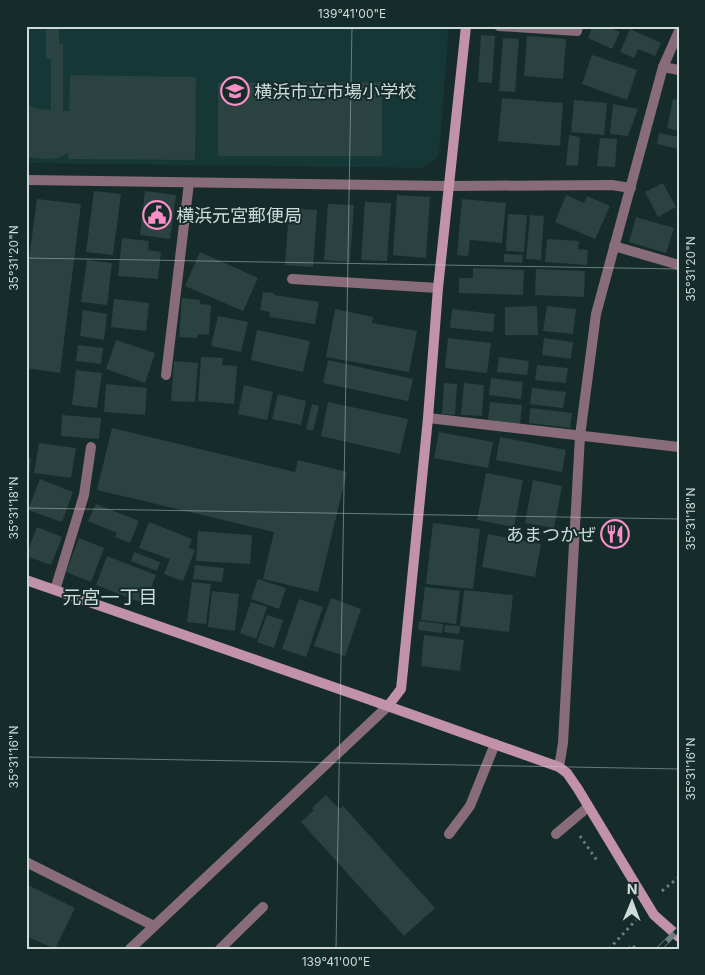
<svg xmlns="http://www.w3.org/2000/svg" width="705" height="975" font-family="Inter,'Noto Sans JP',sans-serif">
  <rect width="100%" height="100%" fill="#152c2b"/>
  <polygon fill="#153735" points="26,26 449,26 439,156 423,168 26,163"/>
  <g fill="#2a4240">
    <polygon points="46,26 59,26 59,44 63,44 63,111 69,111 70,75 196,77 195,160 68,159 69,153 58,158 48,159 35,158 26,156 26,103 32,107 39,109 51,110 51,59 46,59"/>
    <polygon points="593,26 606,26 620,32 612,49 588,38"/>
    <polygon points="630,29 661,43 655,56 638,49 634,58 620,52"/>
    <polygon points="481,35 495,36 492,83 478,82"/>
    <polygon points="527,36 566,39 563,79 524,76"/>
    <polygon points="503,38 519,39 515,92 499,91"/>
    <polygon points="592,55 637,70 627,100 582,84"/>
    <polygon points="382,82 382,156 218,156 218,83"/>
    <polygon points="502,98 563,103 560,146 498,141"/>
    <polygon points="673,99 679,100 679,131 667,128"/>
    <polygon points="574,100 607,103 604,135 571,132"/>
    <polygon points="613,104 638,109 628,136 610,134"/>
    <polygon points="659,133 679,137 679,149 657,144"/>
    <polygon points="569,135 580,137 578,166 566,165"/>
    <polygon points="600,138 617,139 615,167 597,166"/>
    <polygon points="663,183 676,207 658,217 645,192"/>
    <polygon points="94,191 121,194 113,255 86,252"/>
    <polygon points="145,191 176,195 170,239 140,235"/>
    <polygon points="397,195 430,197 426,258 393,255"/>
    <polygon points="566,195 584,203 587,196 610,206 595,239 555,222"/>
    <polygon points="37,199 81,204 60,373 26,368 26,281"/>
    <polygon points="462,199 506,203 502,243 470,240 468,256 457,255"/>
    <polygon points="365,202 391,203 387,261 361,260"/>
    <polygon points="328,204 354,205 350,262 324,260"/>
    <polygon points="289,208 317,210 313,267 285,265"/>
    <polygon points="508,214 527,215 524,252 506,251"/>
    <polygon points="530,215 544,216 541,260 526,259"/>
    <polygon points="636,217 674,228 666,253 629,242"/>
    <polygon points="122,238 149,241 148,250 161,252 158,279 118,276"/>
    <polygon points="547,239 579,241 578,249 588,250 587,265 545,262"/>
    <polygon points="200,252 258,278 243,311 185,286"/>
    <polygon points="504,254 523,255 522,263 504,262"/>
    <polygon points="87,260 112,263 107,305 81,302"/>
    <polygon points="473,268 524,270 523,295 459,293 459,278 473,278"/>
    <polygon points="536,269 585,271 584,297 535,295"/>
    <polygon points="263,292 274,293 274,295 319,302 315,324 269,317 270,312 260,310"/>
    <polygon points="182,298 200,300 200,304 211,305 209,335 198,334 197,338 179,337"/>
    <polygon points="114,299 149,303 146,331 111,327"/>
    <polygon points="537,306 538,335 505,335 505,307"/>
    <polygon points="547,306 576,309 573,334 543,331"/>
    <polygon points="335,309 373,317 372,323 417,331 409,372 326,357"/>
    <polygon points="452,309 495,314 493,332 450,328"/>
    <polygon points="83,310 107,314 104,340 80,336"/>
    <polygon points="218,316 248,322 241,352 211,346"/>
    <polygon points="257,330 310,341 303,372 251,360"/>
    <polygon points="448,338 491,343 487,373 445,368"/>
    <polygon points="544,338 573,342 571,359 542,355"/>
    <polygon points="116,340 155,353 145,383 106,369"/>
    <polygon points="78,345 103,348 101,364 76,361"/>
    <polygon points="201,357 223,358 222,365 237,366 234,404 198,401"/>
    <polygon points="499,357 529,361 527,375 497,372"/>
    <polygon points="328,360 413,379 408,401 323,383"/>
    <polygon points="174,361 198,363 195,402 171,401"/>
    <polygon points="537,365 568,368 566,383 535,380"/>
    <polygon points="76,370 102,373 97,408 72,405"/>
    <polygon points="491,378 523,382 521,399 489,395"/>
    <polygon points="444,383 457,384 455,415 442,414"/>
    <polygon points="464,383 484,385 482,416 461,415"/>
    <polygon points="106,384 147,388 145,415 104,412"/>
    <polygon points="244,385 273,392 267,420 238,414"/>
    <polygon points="532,388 566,392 563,408 530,404"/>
    <polygon points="278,394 306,401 301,425 272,419"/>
    <polygon points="328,402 408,419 400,454 321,436"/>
    <polygon points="490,402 522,405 520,424 488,420"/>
    <polygon points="312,404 319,406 313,431 306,429"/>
    <polygon points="530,408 572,413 570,428 529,423"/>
    <polygon points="62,415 101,418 99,439 61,436"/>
    <polygon points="112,428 295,472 298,460 347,472 318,592 263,579 274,532 97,490"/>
    <polygon points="439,432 493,442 488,468 434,458"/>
    <polygon points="500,437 566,450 562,472 496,460"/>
    <polygon points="39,443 76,448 71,478 34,473"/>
    <polygon points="26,458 31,458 28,491 26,491"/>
    <polygon points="486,473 523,480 514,527 477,520"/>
    <polygon points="40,479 73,492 62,522 28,510"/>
    <polygon points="533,480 562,486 554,528 525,523"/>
    <polygon points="96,504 139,521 130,543 115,537 117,533 88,521"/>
    <polygon points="149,522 192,539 189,548 195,550 183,581 164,574 170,559 139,548"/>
    <polygon points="433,523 480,529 473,589 426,584"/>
    <polygon points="37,527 62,537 51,565 26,556"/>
    <polygon points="198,531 252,535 250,564 196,561"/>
    <polygon points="488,534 541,544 535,577 482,567"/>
    <polygon points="79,538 104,548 91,582 66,572"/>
    <polygon points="134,552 160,562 157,571 131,561"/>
    <polygon points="107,556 156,575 145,604 96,585"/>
    <polygon points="195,565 224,568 222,582 193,579"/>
    <polygon points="258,579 286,588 279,609 251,599"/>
    <polygon points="192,582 211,584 206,624 187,622"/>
    <polygon points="425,587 460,591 456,624 421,620"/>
    <polygon points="464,590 513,595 509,632 460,626"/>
    <polygon points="212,591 239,594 235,631 208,627"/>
    <polygon points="331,598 361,609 345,656 314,646"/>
    <polygon points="299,599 323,607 306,657 282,649"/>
    <polygon points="251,602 267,607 256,639 240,633"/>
    <polygon points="267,615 283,620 274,648 257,642"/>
    <polygon points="419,621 443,624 442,633 418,630"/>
    <polygon points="445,625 460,626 459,634 444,632"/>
    <polygon points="424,635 464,640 460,671 421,666"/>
    <polygon points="326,795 339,809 343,806 435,908 404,936 301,822 314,810 312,808"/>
    <polygon points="26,884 75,908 55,949 26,936"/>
  </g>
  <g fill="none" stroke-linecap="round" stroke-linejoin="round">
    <g stroke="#6b7e7d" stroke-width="3" stroke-dasharray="2.5 4" stroke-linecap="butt">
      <polyline points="580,836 598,862"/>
      <polyline points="662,891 679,877"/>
      <polyline points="609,949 636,920"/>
      <polyline points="629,949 632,945 636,949"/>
    </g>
    <g stroke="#896c7a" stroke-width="10">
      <polyline points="499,26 577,31 578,26"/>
      <polyline points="663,67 679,70"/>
      <polyline points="292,279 438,288"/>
      <polyline points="428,418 679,447"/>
      <polyline points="556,834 588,807"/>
      <polyline points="26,862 154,926"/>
      <polyline points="220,949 263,907"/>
    </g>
    <g stroke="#896c7a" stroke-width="10">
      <polyline points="26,180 448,186 612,185 631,188"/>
      <polyline points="614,246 679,265"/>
      <polyline points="166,375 189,183"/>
      <polyline points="55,590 84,495 91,447"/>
      <polyline points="559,767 563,743 580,436 596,314 663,67 679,31"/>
      <polyline points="449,834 470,806 495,744"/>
      <polyline points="130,949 388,706"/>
    </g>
    <g stroke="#c192a8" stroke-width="10">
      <polyline points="26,580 365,698 559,767 567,773 578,789 654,915 679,937"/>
      <polyline points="388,706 401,689 403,670 428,418 438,288 466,26"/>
    </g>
    <defs>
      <polyline id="rail" points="659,949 679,929"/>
    </defs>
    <use href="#rail" stroke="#6c7f7e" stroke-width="5.5"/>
    <use href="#rail" stroke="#152c2b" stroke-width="4" stroke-dasharray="11" stroke-linecap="butt"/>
  </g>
  <path fill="none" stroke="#cddbda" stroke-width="1" stroke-opacity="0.45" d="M26,258L679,269M26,508L679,519M26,757L679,769M336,949L352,26"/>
  <defs>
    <symbol id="school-ring" viewBox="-11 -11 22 22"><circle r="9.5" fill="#152c2b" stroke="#fa8fc7" stroke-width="1.5"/><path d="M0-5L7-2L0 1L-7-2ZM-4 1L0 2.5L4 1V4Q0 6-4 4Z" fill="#fa8fc7"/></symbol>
    <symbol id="civic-ring" viewBox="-11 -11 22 22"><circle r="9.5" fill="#152c2b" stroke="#fa8fc7" stroke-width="1.5"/><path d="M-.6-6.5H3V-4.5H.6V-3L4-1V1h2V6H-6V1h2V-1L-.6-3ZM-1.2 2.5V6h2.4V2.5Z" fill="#fa8fc7"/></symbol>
    <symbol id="restaurant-ring" viewBox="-11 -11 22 22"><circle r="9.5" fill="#152c2b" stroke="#fa8fc7" stroke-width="1.5"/><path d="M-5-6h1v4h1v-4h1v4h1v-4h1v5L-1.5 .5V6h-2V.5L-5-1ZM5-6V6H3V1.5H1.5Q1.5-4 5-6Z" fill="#fa8fc7"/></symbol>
  </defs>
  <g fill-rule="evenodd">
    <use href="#school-ring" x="219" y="75" width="32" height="32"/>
    <use href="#civic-ring" x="141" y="199" width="32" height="32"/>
    <use href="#restaurant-ring" x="599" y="518" width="32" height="32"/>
  </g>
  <g text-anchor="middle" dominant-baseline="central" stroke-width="4" stroke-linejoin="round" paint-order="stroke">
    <g font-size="18" fill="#cddbda" stroke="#152c2b" text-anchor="start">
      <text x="254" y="91">横浜市立市場小学校</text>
      <text x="176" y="215">横浜元宮郵便局</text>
      <text x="596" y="534" text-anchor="end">あまつかぜ</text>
    </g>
    <g font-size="19" fill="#cddbda" stroke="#152c2b">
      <text x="110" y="597">元宮一丁目</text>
    </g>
  </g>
  <rect width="705" height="975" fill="none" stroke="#152c2b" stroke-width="55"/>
  <g transform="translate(632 902) rotate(1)" stroke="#152c2b" stroke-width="4" paint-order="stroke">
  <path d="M0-4L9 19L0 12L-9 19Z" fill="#cddbda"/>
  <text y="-8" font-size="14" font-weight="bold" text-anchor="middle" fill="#cddbda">N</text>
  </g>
  <rect x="28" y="28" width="650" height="920" fill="none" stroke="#cddbda" stroke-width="2"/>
  <g font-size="12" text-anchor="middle" fill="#cddbda">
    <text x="352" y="18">139°41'00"E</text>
    <text transform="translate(14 258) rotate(-90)" y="4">35°31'20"N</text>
    <text transform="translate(691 269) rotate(-90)" y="4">35°31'20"N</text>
    <text transform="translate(14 508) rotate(-90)" y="4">35°31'18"N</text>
    <text transform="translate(691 519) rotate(-90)" y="4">35°31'18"N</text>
    <text transform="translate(14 757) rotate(-90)" y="4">35°31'16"N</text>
    <text transform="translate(691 769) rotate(-90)" y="4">35°31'16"N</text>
    <text x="336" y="966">139°41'00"E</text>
  </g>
</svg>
